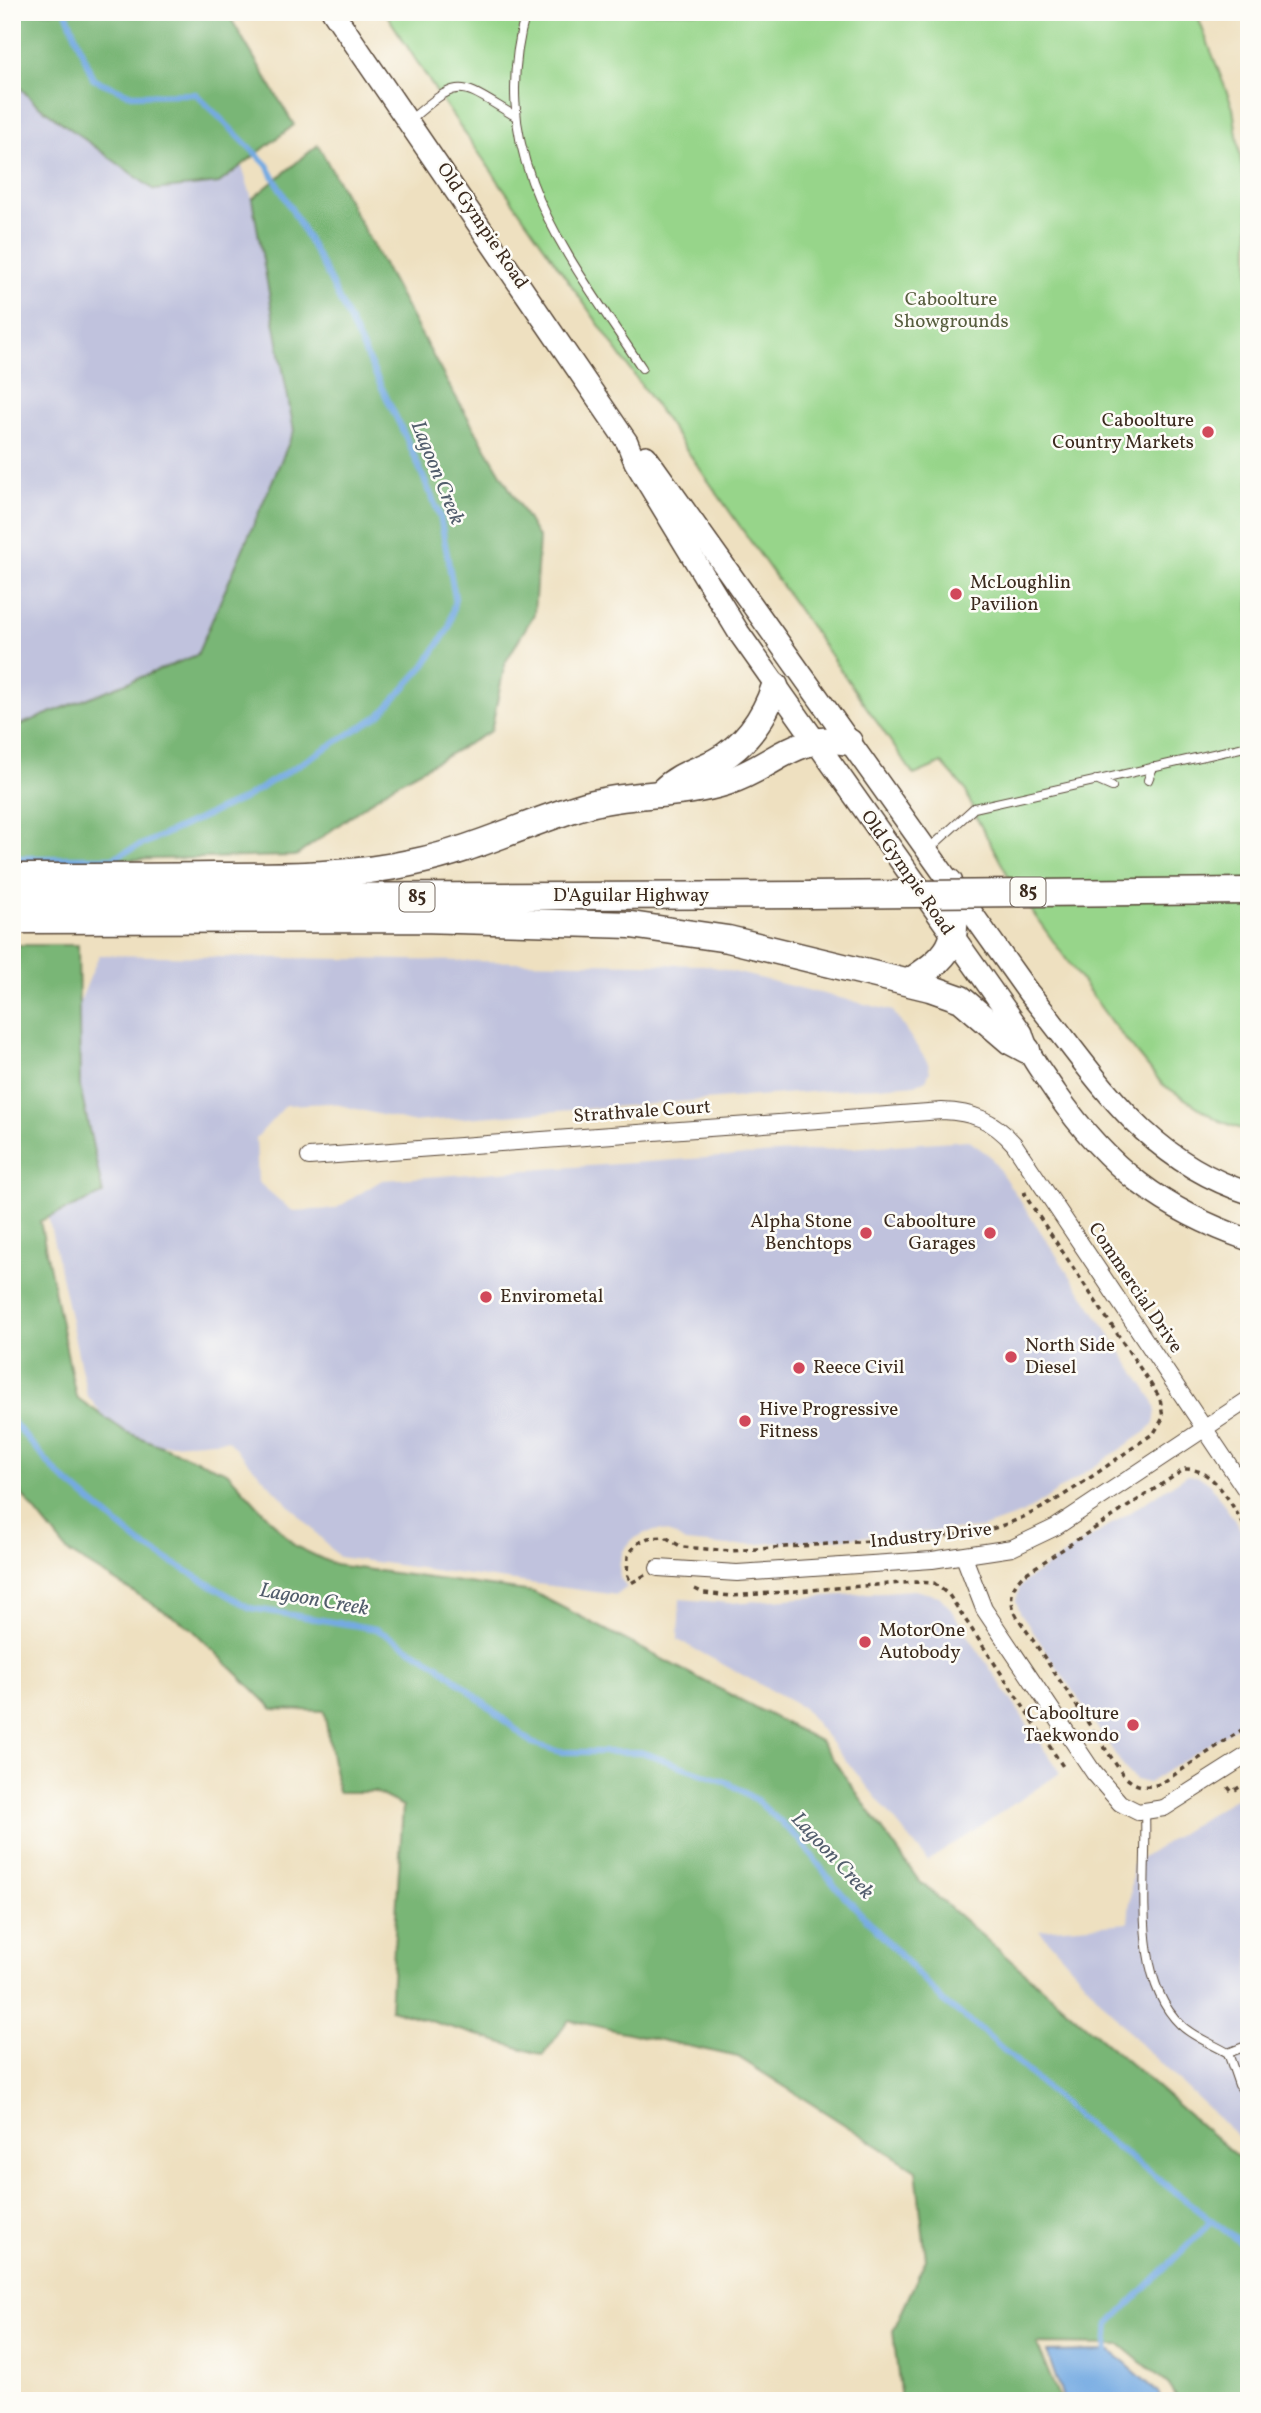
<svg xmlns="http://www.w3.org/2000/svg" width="1261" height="2413" font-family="Vollkorn,serif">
  <rect width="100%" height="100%" fill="#fdfcf7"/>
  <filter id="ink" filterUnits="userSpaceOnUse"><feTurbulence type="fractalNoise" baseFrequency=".0143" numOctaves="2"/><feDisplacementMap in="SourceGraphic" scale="14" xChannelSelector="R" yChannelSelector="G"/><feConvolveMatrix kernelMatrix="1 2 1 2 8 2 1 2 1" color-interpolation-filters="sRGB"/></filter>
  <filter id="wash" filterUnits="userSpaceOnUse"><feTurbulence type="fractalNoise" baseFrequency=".00686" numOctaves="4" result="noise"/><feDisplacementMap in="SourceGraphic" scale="28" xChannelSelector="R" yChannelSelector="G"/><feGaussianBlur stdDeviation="1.57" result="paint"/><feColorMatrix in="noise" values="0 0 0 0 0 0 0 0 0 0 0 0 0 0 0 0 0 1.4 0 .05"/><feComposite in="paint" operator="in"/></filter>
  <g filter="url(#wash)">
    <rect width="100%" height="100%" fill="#eee0c0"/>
    <g fill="#c0c2dd">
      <polygon points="12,12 193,12 257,214 294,431 197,655 12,728"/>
      <polygon points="99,955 705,965 893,1011 928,1063 930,1072 926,1080 917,1084 411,1122 331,1103 286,1105 256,1138 258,1182 292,1211 335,1209 382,1180 968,1140 990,1156 1152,1398 1156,1411 1154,1423 1146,1432 1024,1513 982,1528 729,1546 685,1542 673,1534 659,1530 645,1533 632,1540 623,1551 619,1565 620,1578 627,1587 617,1595 339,1557 227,1440 128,1447 87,1395 46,1207 77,1009"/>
      <polygon points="1187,1475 1200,1477 1211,1485 1249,1542 1249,1719 1148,1783 1136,1780 1127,1772 1020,1612 1016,1601 1019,1589 1026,1580"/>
      <polygon points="914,1590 939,1596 949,1607 1060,1773 928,1861 803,1708 678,1640 680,1599 730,1603"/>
      <polygon points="1249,1789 1249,2147 1140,2044 1039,1930 1128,1923 1133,1864"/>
    </g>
    <polygon fill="#97d58a" stroke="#698054" stroke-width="2" points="385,12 1196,12 1233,108 1249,216 1249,1132 1218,1120 1162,1084 1112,1023 1015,888 976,817 965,789 942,763 914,775 439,96"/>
    <g fill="#79b676" stroke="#5a704a" stroke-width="2">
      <polygon points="12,12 227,12 294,125 219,183 154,190 35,103 12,79"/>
      <polygon points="318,145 446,380 539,539 534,614 505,663 491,731 392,786 296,856 12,862 12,728 197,655 294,431 252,199"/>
      <polygon points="12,945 78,945 80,1087 103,1194 40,1221 76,1397 126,1432 227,1472 295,1546 335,1565 533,1592 820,1741 919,1881 1249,2167 1249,2401 1179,2401 1169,2385 1121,2345 1037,2344 1060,2401 901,2401 893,2331 926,2259 916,2170 738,2057 569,2020 543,2055 390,2009 403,1806 375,1792 338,1792 324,1711 273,1709 190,1627 68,1552 12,1482"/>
    </g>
    <polygon fill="#75aae2" stroke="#586a80" stroke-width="2" points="1111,2351 1159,2393 1160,2401 1064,2401 1047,2352"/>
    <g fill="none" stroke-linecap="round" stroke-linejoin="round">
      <g stroke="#75aae2" stroke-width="6">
        <polyline points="12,858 112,858 243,799 380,715 425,665 449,628 455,598 440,516 409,444 324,268 267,165 196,94 132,95 93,79 66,12"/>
        <polyline points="12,1421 58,1474 141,1544 250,1608 376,1629 437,1664 532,1743 560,1752 641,1752 729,1783 756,1800 799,1839 835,1886 946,2004 984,2032 1080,2119 1249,2249"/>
        <polyline points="1106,2357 1109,2324 1211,2222"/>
      </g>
    </g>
  </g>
  <g filter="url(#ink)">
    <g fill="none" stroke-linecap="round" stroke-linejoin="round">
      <defs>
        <g id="service">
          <path d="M526,12C485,159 566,252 642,368"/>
          <path d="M410,120C462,75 459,83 515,116"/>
          <polyline points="1096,780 1112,787"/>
          <polyline points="1148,780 1153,767"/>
          <polyline points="928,850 974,808 1249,746"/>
          <path d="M1145,1812C1148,1876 1130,1977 1181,2025C1193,2037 1213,2044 1228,2053L1239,2085L1249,2098"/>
          <polyline points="1228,2053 1249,2045"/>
        </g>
        <g id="minor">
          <path d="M309,1157L942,1111C973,1112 993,1120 1014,1144L1249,1495"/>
          <polyline points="964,1557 984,1609 1094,1773 1120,1803 1138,1812 1164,1808 1249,1754"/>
          <polyline points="658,1568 737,1573 932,1560 1012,1548 1056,1527 1249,1399"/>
        </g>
        <g id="secondary">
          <path d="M333,12L627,442L635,462L739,633L1022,1033C1028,1056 1043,1073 1056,1093C1108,1168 1163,1210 1249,1240"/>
          <path d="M646,456L1028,992C1096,1074 1140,1158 1249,1193"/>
        </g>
        <g id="trunk">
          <path d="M663,791C679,775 695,772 715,762C746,745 764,719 775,686"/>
          <path d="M12,877C79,877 147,877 214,876C281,876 348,877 415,862C474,850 528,822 586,805C632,792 681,797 727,782C776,766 792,733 849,742"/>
          <polyline points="12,898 808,895"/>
          <polyline points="12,920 421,919 631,925 728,939 930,988 961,999 1010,1041 1027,1050"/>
          <path d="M909,982C959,950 959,939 949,882"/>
        </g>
      </defs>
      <use href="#service" stroke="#564536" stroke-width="10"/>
      <use href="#minor" stroke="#564536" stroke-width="18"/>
      <use href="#secondary" stroke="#564536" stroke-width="24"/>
      <use href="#trunk" stroke="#564536" stroke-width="29"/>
      <g stroke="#564536" stroke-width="3.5" stroke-dasharray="5 5" stroke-linecap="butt">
        <path d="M1249,1533C1233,1509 1217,1468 1185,1469L1022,1576C1009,1589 1009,1603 1018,1618L1123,1775C1136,1787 1145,1789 1162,1783L1249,1725"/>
        <path d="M645,1575L631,1583L627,1574L628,1556L636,1544L648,1538L665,1537L682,1547L730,1551L969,1534C1038,1523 1097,1471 1154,1433L1163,1418L1160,1398L1024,1194L1027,1193"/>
        <polyline points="695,1589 704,1593 731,1596 916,1582 934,1583 949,1595 1064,1768"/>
        <polyline points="1228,1787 1232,1792 1249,1781"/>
      </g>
      <use href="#service" stroke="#fff" stroke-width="8"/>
      <use href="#minor" stroke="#fff" stroke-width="16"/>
      <use href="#secondary" stroke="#fff" stroke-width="21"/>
      <use href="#trunk" stroke="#fff" stroke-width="26"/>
      <defs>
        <polyline id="trunk-bridge" points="808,895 1249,891"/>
      </defs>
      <use href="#trunk-bridge" stroke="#564536" stroke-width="29" stroke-linecap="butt"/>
      <use href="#trunk-bridge" stroke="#fff" stroke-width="26"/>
    </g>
  </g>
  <g fill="#d1495b" stroke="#fdfcf7" stroke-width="2.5">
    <circle cx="1208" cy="432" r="7"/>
    <circle cx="956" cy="594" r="7"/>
    <circle cx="866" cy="1233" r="7"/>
    <circle cx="990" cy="1233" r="7"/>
    <circle cx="486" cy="1297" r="7"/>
    <circle cx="1011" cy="1357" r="7"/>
    <circle cx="799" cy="1368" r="7"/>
    <circle cx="745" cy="1421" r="7"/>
    <circle cx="865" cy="1642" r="7"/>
    <circle cx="1133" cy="1725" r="7"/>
  </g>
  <g text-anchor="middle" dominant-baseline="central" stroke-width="5" stroke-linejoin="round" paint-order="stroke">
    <g fill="#fdfcf7" stroke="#75695f" stroke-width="2">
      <rect x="1010.5" y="877.5" width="35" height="29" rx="5"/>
      <rect x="399.5" y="882.5" width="35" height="29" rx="5"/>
    </g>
    <g font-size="18" font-weight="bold" fill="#3b2a1e">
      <text x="1028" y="892">85</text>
      <text x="417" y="897">85</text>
    </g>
    <g font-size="19" fill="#3b2a1e" stroke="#fdfcf7">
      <text transform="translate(482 226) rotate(56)">Old Gympie Road</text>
      <text transform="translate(907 873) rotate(55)">Old Gympie Road</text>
      <text x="631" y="896">D'Aguilar Highway</text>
      <text transform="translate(642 1112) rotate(-4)">Strathvale Court</text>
      <text transform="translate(1135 1288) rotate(56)">Commercial Drive</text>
      <text transform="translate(931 1536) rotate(-6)">Industry Drive</text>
    </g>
    <g font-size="19" fill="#575d3e" stroke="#fdfcf7">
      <text x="951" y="300">Caboolture<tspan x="951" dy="22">Showgrounds</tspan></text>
    </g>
    <g font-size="19" fill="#3b2a1e" stroke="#fdfcf7" text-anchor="start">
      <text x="1194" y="421" text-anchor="end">Caboolture<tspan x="1194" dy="22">Country Markets</tspan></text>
      <text x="970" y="583">McLoughlin<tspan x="970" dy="22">Pavilion</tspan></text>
      <text x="852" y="1222" text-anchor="end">Alpha Stone<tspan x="852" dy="22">Benchtops</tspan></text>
      <text x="976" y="1222" text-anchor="end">Caboolture<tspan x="976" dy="22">Garages</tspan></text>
      <text x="500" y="1297">Envirometal</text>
      <text x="1025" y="1346">North Side<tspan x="1025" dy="22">Diesel</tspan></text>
      <text x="813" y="1368">Reece Civil</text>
      <text x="759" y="1410">Hive Progressive<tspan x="759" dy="22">Fitness</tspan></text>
      <text x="879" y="1631">MotorOne<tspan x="879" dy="22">Autobody</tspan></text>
      <text x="1119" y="1714" text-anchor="end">Caboolture<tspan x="1119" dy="22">Taekwondo</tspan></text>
    </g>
    <g font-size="21" font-style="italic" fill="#525d6c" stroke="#fdfcf7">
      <text transform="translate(437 473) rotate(68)">Lagoon Creek</text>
      <text transform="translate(314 1600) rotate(10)">Lagoon Creek</text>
      <text transform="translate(832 1856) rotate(47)">Lagoon Creek</text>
    </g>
  </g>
  <rect width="1261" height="2413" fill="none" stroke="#fdfcf7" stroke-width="42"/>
</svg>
